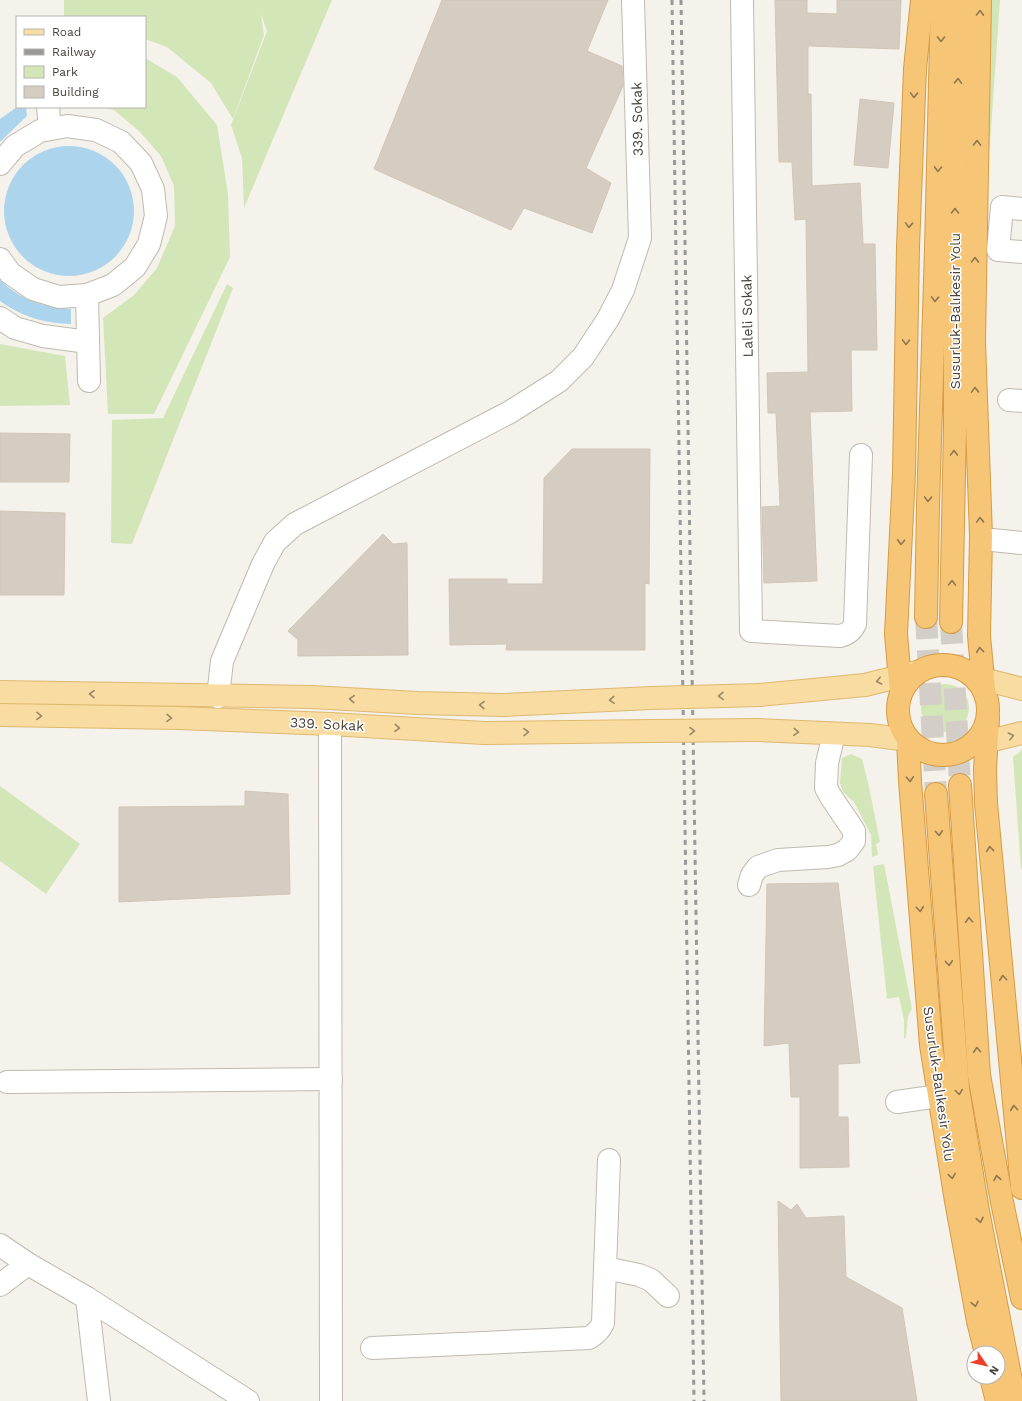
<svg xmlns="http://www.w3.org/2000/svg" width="1022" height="1401" font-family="'Work Sans',sans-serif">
  <rect width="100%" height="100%" fill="#f5f2ec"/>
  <g fill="#d3e6b7">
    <polygon points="64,0 332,0 244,208 242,158 231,125 267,31 261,14 264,35 233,119 211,83 167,47 145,39 145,17 64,17"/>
    <polygon points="991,0 1000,0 983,244"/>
    <polygon points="145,58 177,77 217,125 228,194 230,257 154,414 108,414 103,318 134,295 157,268 175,226 174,186 161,156 139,131 114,110 101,107 145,107"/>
    <polygon points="227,284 233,288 132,544 111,543 112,420 163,418"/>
    <polygon points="0,344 65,356 70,405 0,406"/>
    <circle cx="945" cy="708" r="24"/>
    <polygon points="1022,750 1022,869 1021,869 1013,757"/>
    <polygon points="851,754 862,759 869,787 880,842 876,844 878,855 872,857 871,835 854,802 843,792 840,783 842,758"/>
    <polygon points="0,786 80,844 46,894 0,861"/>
    <polygon points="884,864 912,1009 908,1016 906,1037 904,1039 904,1020 899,997 887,999 873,866"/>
  </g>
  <g fill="#acd5ed">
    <polygon points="17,107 26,107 27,116 0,142 0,119"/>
    <circle cx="69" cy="211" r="65"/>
    <path d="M0,280C23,301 40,306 71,309V324C43,323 23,317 0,301Z"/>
  </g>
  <g fill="#d6cdc2" stroke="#d1c5b5">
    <polygon points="442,0 608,0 587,51 622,66 623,86 586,168 611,183 592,233 524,208 511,230 374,169"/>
    <polygon points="775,0 807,0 807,13 837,14 837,0 901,0 899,49 808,46 808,94 811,94 812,186 860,183 863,244 875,244 877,350 851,350 852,411 810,412 817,581 764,583 762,507 780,506 776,413 768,413 767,373 808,372 806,219 795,220 792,162 779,162"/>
    <polygon points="860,99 894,103 888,168 854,165"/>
    <polygon points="0,433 70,434 69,482 0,482"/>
    <polygon points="572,449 650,449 649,584 645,583 645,650 506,650 507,644 450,645 449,579 507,579 507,584 543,584 544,478"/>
    <polygon points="0,511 65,513 64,595 0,595"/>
    <polygon points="383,534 393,544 407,543 408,655 298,656 298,640 288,631"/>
    <polygon points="245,791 288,794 290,894 119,902 119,807 245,806"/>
    <polygon points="838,883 860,1063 838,1064 838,1117 848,1117 849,1167 800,1168 800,1097 791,1097 789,1043 764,1046 767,884"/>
    <polygon points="778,1201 791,1210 797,1204 806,1218 844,1216 846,1277 902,1308 917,1401 781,1401"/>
  </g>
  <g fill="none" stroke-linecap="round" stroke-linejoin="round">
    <g stroke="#d3cfc8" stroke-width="22" stroke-dasharray="22 11" stroke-linecap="butt">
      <polyline points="926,617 936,794"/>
      <polyline points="951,622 960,785"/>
    </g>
    <defs>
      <g id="minor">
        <path d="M742,0L751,631L840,636C848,634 852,631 855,624L861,455"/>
        <polyline points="48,107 50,129"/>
        <polyline points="0,164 15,146 40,131 67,126 96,130 121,142 141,163 153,189 156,216 149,244 135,267 113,285 87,295 59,297 33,289 10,273 0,259"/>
        <polyline points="1022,209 1002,207 998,250 1022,252"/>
        <polyline points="87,295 89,381"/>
        <polyline points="0,318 15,328 43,336 88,342"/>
        <polyline points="1009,400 1022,401"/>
        <polyline points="992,540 1022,543"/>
        <polyline points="218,697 222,661 263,564 275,542 295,524 510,412 559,381 583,357 608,319 623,290 640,238 633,0"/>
        <polyline points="330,724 331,1401"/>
        <polyline points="749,885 752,875 758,867 778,860 828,857 838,855 847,850 854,841 854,831 831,797 826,788 827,763 834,734"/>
        <polyline points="7,1082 331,1079"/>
        <polyline points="897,1102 939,1096"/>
        <polyline points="0,1245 28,1264 87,1298 248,1401"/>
        <polyline points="605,1268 639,1275 651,1280 668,1296"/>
        <polyline points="0,1285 28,1264"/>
        <polyline points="87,1298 99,1401"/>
        <path d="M372,1348L589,1338C596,1334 600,1330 603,1323L609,1160"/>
      </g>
      <g id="major">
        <polyline points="975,677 1022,689"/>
        <polyline points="0,692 312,697 417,703 503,705 651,698"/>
        <polyline points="760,695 865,685 917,672"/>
        <polyline points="0,715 178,718 330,724 484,733 653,731"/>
        <polyline points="757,730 870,735 908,740"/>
        <polyline points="973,745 1022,733"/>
      </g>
      <g id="highway">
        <polyline points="980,0 974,342 981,536 979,636 984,689"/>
        <polyline points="926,617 928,505 936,249 942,0"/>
        <polyline points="951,622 955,427 955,177 962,0"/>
        <circle cx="943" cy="710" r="45"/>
        <polyline points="901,692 896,634 904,473 908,247 915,69 922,0"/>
        <polyline points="988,719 985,769 986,803 1022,1188"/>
        <polyline points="908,740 910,781 931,1045 956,1201 978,1321 986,1353"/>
        <polyline points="960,785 979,1075 1002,1202 1022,1298"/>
        <polyline points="936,794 958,1089 978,1211 1015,1401"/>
        <polyline points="991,1377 997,1401"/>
      </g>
    </defs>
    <use href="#minor" stroke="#c0b9ae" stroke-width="24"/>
    <use href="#major" stroke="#deb970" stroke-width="24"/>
    <use href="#highway" stroke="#d69b45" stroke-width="24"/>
    <use href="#minor" stroke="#fff" stroke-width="22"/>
    <use href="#major" stroke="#f9dca1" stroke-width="22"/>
    <use href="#highway" stroke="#f6c676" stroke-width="22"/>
    <g stroke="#999" stroke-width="3" stroke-dasharray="5 5" stroke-linecap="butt">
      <polyline points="672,0 694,1401"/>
      <polyline points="681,0 704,1401"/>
    </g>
    <defs>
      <g id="major-bridge">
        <polyline points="651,698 760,695"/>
        <polyline points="653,731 757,730"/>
      </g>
    </defs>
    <use href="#major-bridge" stroke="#deb970" stroke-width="24" stroke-linecap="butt"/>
    <use href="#major-bridge" stroke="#f9dca1" stroke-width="22"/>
  </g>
  <defs><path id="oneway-chevron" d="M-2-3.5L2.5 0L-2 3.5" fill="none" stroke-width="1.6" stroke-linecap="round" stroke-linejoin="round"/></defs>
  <g stroke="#8e7751">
    <use href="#oneway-chevron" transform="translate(980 13) rotate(-89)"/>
    <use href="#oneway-chevron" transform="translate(941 39) rotate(91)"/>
    <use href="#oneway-chevron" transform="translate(958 81) rotate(-88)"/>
    <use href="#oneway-chevron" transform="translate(914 95) rotate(92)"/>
    <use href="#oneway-chevron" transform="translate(977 143) rotate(-89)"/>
    <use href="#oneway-chevron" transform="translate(938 169) rotate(91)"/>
    <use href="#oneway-chevron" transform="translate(955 211) rotate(-90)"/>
    <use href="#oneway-chevron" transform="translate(909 225) rotate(92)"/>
    <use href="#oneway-chevron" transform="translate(975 260) rotate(-89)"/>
    <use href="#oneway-chevron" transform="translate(935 299) rotate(92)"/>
    <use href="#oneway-chevron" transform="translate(906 342) rotate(91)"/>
    <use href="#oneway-chevron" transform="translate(975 390) rotate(-92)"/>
    <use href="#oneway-chevron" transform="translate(954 453) rotate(-89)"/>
    <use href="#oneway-chevron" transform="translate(928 499) rotate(92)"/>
    <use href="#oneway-chevron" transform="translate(980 520) rotate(-92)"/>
    <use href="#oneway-chevron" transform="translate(901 542) rotate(93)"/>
    <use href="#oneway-chevron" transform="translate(952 583) rotate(-89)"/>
    <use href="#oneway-chevron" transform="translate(980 650) rotate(-95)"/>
    <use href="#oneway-chevron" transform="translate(910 779) rotate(87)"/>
    <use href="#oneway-chevron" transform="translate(939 833) rotate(86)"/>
    <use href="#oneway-chevron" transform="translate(990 849) rotate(-96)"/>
    <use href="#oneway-chevron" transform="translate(920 909) rotate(85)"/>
    <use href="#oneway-chevron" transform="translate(969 920) rotate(-94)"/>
    <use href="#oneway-chevron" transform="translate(949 963) rotate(86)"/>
    <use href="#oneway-chevron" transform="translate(1003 978) rotate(-95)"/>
    <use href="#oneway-chevron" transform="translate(977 1050) rotate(-94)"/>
    <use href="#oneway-chevron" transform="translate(959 1092) rotate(82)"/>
    <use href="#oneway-chevron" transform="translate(1014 1108) rotate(-95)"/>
    <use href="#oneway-chevron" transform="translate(952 1176) rotate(81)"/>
    <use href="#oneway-chevron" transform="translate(997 1178) rotate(-100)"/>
    <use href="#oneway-chevron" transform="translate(980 1220) rotate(79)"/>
    <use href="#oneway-chevron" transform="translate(975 1304) rotate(79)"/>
  </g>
  <g stroke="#988768">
    <use href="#oneway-chevron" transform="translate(879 681) rotate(167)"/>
    <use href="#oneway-chevron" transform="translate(92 694) rotate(-179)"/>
    <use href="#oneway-chevron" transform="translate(721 696) rotate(178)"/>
    <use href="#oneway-chevron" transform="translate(352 699) rotate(-177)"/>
    <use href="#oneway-chevron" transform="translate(612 700) rotate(177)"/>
    <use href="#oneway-chevron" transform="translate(482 705) rotate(-179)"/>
    <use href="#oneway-chevron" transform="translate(39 716) rotate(1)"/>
    <use href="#oneway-chevron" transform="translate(169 718) rotate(1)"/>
    <use href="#oneway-chevron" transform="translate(397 728) rotate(3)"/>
    <use href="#oneway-chevron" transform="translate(692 731) rotate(-1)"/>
    <use href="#oneway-chevron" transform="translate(526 732) rotate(-1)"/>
    <use href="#oneway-chevron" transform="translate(796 732) rotate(3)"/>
    <use href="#oneway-chevron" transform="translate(1011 736) rotate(-14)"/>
  </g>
  <g text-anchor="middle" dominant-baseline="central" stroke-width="3" stroke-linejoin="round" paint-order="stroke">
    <g font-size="14" fill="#494239" stroke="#fff">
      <text transform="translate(637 119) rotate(-91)">339. Sokak</text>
      <text transform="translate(955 311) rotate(-90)">Susurluk-Balıkesir Yolu</text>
      <text transform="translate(747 316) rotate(-91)">Laleli Sokak</text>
      <text transform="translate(327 724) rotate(3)">339. Sokak</text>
      <text transform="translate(939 1084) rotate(82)">Susurluk-Balıkesir Yolu</text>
    </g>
  </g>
  <rect x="16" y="16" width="130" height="92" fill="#ffffff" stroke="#b6b3b0"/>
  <rect x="24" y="29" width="20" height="6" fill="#f9dca1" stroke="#b6b3b0"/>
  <text x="52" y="36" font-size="12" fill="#494239">Road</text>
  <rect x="24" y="49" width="20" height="6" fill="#999999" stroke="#b6b3b0"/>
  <text x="52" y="56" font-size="12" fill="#494239">Railway</text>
  <rect x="24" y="66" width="20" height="12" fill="#d3e6b7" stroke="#b6b3b0"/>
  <text x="52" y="76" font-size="12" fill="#494239">Park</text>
  <rect x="24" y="86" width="20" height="12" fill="#d6cdc2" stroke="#b6b3b0"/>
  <text x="52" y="96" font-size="12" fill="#494239">Building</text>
  <g transform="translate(986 1365) rotate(124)"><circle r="19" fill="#ffffff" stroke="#b6b3b0"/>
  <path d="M0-3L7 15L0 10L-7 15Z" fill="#ee3f29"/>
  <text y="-6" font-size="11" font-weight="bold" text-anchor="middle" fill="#494239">N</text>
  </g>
</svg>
